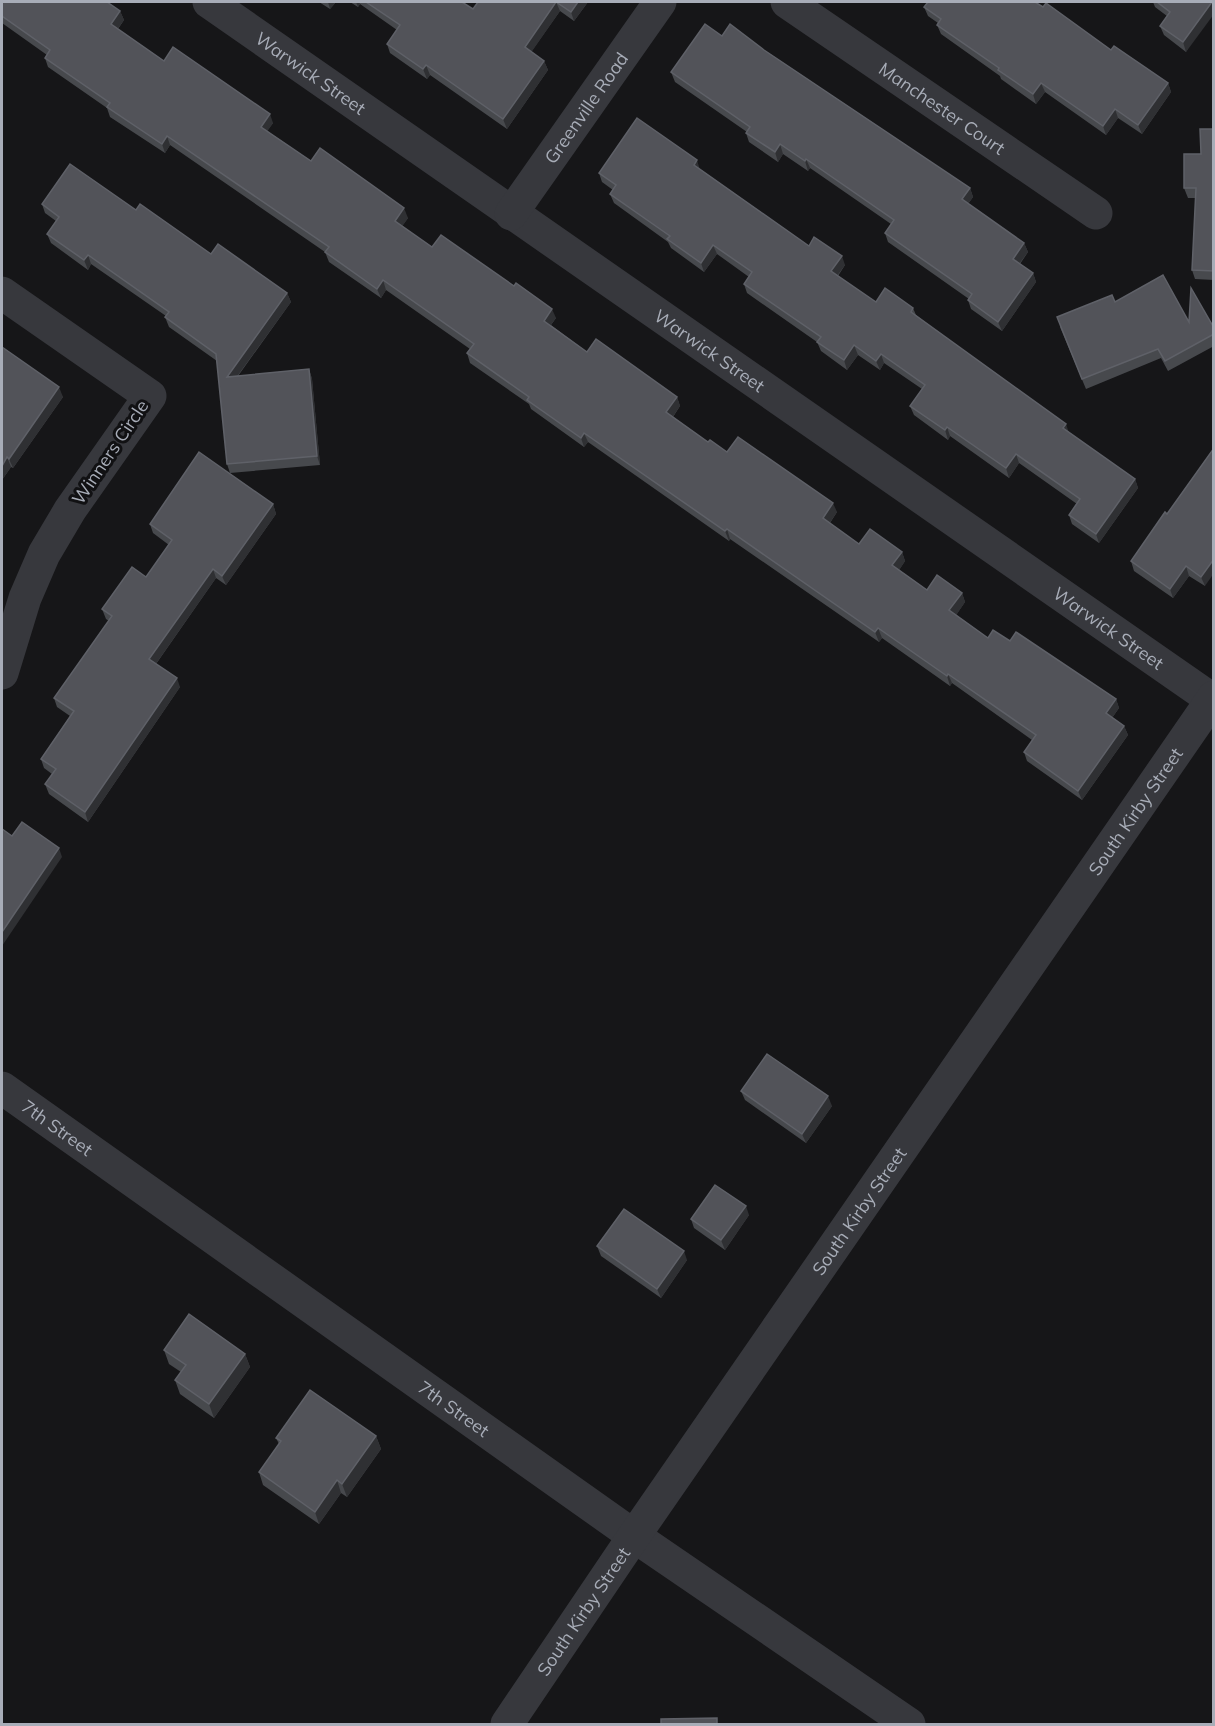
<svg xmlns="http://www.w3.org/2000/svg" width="1215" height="1726" font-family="Mulish,sans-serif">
  <rect width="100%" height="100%" fill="#161618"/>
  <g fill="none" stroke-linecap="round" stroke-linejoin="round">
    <g stroke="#37383d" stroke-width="33">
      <path id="s1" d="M209,2L1214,701"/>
      <path id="s2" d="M787,2L1096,213"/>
      <path id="s3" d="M511,214L660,2"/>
      <polyline points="2,293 150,396 70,510 44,554 25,598 2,673"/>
      <path id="s4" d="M2,1088L634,1536L909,1724"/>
      <path id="s5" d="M507,1724L634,1536L1214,697"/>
    </g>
  </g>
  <g fill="#47494d">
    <polygon points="2,2 120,11 124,20 118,29 164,61 273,123 267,131 311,161 408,218 402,226 432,247 556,318 551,325 587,352 677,397 680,406 673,417 708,442 837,512 830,523 859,544 902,552 905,561 899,570 927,590 962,593 965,602 956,615 988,638 1010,641 1116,699 1119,708 1112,718 1124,726 1128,735 1082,800 1027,761 1024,752 1032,740 952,683 950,686 882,638 879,642 730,539 729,541 588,442 584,447 531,409 529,404 470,363 467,353 470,349 386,290 381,298 329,262 325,252 170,145 165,153 110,117 107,108 48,67 45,58 47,55 2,23"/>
    <polygon points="319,2 336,2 330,9"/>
    <polygon points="350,2 462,2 473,9 478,2 588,2 574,21 560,11 531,52 544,61 548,70 507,129 430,75 427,79 390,53 387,44 397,30 360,4 358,7"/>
    <polygon points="925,2 1035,2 1111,50 1168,83 1171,92 1142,134 1118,118 1106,135 1045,92 1036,104 1001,79 1000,76 941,34 937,25 938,23 928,16 924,7 927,3"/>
    <polygon points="1153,2 1214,2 1186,52 1164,35 1160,26 1167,16 1155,7"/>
    <polygon points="722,36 764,50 970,188 973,197 968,204 1024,243 1028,252 1020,264 1033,273 1036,282 1002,331 971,309 968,300 969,299 888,242 885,233 891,224 810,168 808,171 783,154 778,162 749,142 746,133 747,132 675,82 671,72"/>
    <polygon points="1214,129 1214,280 1195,279 1192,270 1196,198 1188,198 1184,188"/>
    <polygon points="700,169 809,246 845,265 838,276 876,302 913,308 916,315 1069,433 1135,479 1138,488 1099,543 1072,524 1069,515 1077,504 1019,463 1009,478 950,436 948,440 914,415 910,406 922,389 884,363 880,370 858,355 847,370 821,351 817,342 747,293 744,284 749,277 717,254 704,272 671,248 668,242 614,203 610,194 613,190 602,182 599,173"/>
    <polygon points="42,204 136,210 211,254 287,293 291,302 238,376 309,369 312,379 320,465 230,473 227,464 217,361 169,327 165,317 166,316 91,264 88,270 51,243 47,234 56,221 45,213"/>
    <polygon points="1115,302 1214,328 1214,346 1168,371 1161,358 1086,389 1060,327"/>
    <polygon points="2,347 63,397 13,468 11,467 2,480"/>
    <polygon points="1214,448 1205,586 1189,576 1173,598 1134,571 1131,561 1167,514"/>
    <polygon points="273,504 276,514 226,585 216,578 156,664 180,687 88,822 49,794 45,784 52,774 44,768 41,759 70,716 57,707 54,698 109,621 106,619 102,609 146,577 169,545 153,533 150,524"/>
    <polygon points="741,1091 832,1106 806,1143 745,1100"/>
    <polygon points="749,1215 725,1250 694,1228 691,1219"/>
    <polygon points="597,1246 687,1260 661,1298 601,1256"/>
    <polygon points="164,1350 245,1354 250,1367 214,1418 180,1394 175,1380 181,1372 169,1364"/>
    <polygon points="376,1436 381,1449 347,1497 341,1493 319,1524 263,1485 259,1472 279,1444 276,1438"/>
  </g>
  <g fill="#2f3033">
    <polygon points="328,2 336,2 330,9"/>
    <polygon points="356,2 359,2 360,4 358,7"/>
    <polygon points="556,2 560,11 528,57 525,47"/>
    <polygon points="578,2 588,2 574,21 571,12"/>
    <polygon points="1212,2 1214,2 1214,14 1186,52 1183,42"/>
    <polygon points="120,11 124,20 114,34 111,24"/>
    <polygon points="544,61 548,70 507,129 503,119"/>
    <polygon points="426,65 430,75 427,79 423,69"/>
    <polygon points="1041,83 1045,92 1036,104 1033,94"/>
    <polygon points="1168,83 1171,92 1142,134 1138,125"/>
    <polygon points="1115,109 1118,118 1106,135 1103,126"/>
    <polygon points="270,114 273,123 264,136 261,127"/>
    <polygon points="167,136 170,145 165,153 162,144"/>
    <polygon points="780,144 783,154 778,162 775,152"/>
    <polygon points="806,159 810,168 808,171 805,161"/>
    <polygon points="697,160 700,170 694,165"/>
    <polygon points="970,188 973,197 965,208 962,199"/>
    <polygon points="404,208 408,218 399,231 395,221"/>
    <polygon points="1024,243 1028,252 1016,268 1013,259"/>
    <polygon points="713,245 717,254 704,272 701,263"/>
    <polygon points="88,255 91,264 88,270 84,260"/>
    <polygon points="842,256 845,265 834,280 831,271"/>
    <polygon points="1033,273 1036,282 1002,331 998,322"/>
    <polygon points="383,280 386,290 381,298 377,289"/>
    <polygon points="287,293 291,302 230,386 227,377"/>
    <polygon points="552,309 556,318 547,330 544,321"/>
    <polygon points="854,345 858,355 847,370 844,360"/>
    <polygon points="881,354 884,363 880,370 876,361"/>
    <polygon points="309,369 312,379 320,465 317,456"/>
    <polygon points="59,387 63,397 13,468 9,459"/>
    <polygon points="677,397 680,406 670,421 666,412"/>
    <polygon points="1066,424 1069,433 1063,428"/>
    <polygon points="947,427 950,436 948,440 945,430"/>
    <polygon points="584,433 588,442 584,447 581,438"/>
    <polygon points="1016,454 1019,463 1009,478 1006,468"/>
    <polygon points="7,457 11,467 2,480 2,466"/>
    <polygon points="1135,479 1138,488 1099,543 1096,534"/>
    <polygon points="833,503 837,512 827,527 823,518"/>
    <polygon points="273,504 276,514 226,585 222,576"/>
    <polygon points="727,529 730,539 729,541 725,531"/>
    <polygon points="902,552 905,561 896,575 892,565"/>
    <polygon points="1214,559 1214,573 1205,586 1201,577"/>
    <polygon points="1186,566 1189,576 1173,598 1170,589"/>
    <polygon points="213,569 216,578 153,668 149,659"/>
    <polygon points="962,593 965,602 953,620 949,610"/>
    <polygon points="878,628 882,638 879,642 875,632"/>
    <polygon points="948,674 952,683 950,686 947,676"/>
    <polygon points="177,678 180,687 88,822 85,812"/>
    <polygon points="1116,699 1119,708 1109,722 1106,713"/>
    <polygon points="1124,726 1128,735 1082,800 1078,791"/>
    <polygon points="59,848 62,857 2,946 2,932"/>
    <polygon points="828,1096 832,1106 806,1143 802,1134"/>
    <polygon points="746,1206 749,1215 725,1250 721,1240"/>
    <polygon points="684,1251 687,1260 661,1298 657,1289"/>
    <polygon points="245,1354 250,1367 214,1418 209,1404"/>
    <polygon points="376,1436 381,1449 347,1497 342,1484"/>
    <polygon points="337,1480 341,1493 319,1524 315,1512"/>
  </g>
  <g fill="#525359" stroke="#5f6168" stroke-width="1.5">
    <polygon points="2,2 107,2 120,11 111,24 164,61 173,47 270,114 261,127 311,161 320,148 404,208 395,221 432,247 441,235 514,286 516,283 552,309 544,321 587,352 596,339 677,397 666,412 708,442 710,440 727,452 738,437 833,503 823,518 859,544 870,529 902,552 892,565 927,590 937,575 962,593 949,610 988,638 993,630 1010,641 1016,632 1116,699 1106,713 1124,726 1078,791 1024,752 1036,735 948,674 947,676 878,628 875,632 727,529 725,531 584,433 581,438 527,400 529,397 467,353 474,344 383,280 377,289 325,252 329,247 167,136 162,144 107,107 110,103 45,58 50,50 2,16"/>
    <polygon points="366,2 462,2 473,9 478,2 578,2 571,12 556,2 525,47 544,61 503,119 426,65 423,69 387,44 400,25"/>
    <polygon points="928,2 1035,2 1043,7 1046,3 1111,50 1114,46 1168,83 1138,125 1115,109 1103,126 1041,83 1033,94 998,70 999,68 937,25 941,19 924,7"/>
    <polygon points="1157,2 1212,2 1183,42 1160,26 1170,12"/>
    <polygon points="705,24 722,36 730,24 764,50 970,188 962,199 1024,243 1013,259 1033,273 998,322 968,300 972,294 885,233 894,220 806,159 805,161 780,144 775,152 746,133 750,127 671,72"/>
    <polygon points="637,118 697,160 694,165 809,246 814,237 842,256 831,271 876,302 885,288 913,308 911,312 1066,424 1063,428 1135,479 1096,534 1069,515 1080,499 1016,454 1006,468 947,427 945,430 910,406 925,385 881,354 876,361 854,345 844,360 817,342 821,337 744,284 752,272 713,245 701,263 667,239 670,236 610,194 616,185 599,173"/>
    <polygon points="1200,129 1214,129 1214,271 1192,270 1196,188 1184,188 1184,154 1201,154"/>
    <polygon points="70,164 136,210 140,204 211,254 218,244 287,293 227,377 309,369 317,456 227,464 216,354 165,317 169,312 88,255 84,260 47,234 59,217 42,204"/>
    <polygon points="1163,275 1189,322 1191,288 1214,328 1214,334 1165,361 1158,349 1082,379 1057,317 1112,295 1115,302"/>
    <polygon points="2,347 59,387 9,459 7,457 2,466"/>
    <polygon points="1214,448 1214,559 1201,577 1186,566 1170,589 1131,561 1165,512 1167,514"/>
    <polygon points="199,452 273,504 222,576 213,569 149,659 177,678 85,812 45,784 56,769 41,759 74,711 54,698 112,616 102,609 132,567 146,577 172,540 150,524"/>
    <polygon points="22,822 59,848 2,932 2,829 12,836"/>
    <polygon points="767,1054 828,1096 802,1134 741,1091"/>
    <polygon points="715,1185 746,1206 721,1240 691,1219"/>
    <polygon points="624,1209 684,1251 657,1289 597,1246"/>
    <polygon points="189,1314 245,1354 209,1404 175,1380 186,1365 164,1350"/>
    <polygon points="310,1390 376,1436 342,1484 337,1480 315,1512 259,1472 281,1441 276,1438"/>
    <polygon points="717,1718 717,1725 661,1725 661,1719"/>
  </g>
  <g text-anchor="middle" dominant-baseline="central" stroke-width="6" stroke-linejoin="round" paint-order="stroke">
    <g font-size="18" fill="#a8adb8" stroke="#111113">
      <text stroke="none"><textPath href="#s1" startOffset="124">Warwick Street</textPath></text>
      <text stroke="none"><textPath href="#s2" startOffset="188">Manchester Court</textPath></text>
      <text stroke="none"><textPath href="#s3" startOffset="130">Greenville Road</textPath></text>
      <text stroke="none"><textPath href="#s1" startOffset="610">Warwick Street</textPath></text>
      <text transform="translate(110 452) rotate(-56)">Winners Circle</text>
      <text stroke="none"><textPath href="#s1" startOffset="1096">Warwick Street</textPath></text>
      <text stroke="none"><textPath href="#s5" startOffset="1108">South Kirby Street</textPath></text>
      <text stroke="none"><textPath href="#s4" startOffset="68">7th Street</textPath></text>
      <text stroke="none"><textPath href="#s5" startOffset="622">South Kirby Street</textPath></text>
      <text stroke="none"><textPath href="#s4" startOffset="554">7th Street</textPath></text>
      <text stroke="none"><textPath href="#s5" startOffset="136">South Kirby Street</textPath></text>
    </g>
  </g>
  <rect width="1215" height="1726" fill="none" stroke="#a8adb8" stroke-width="6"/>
</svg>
